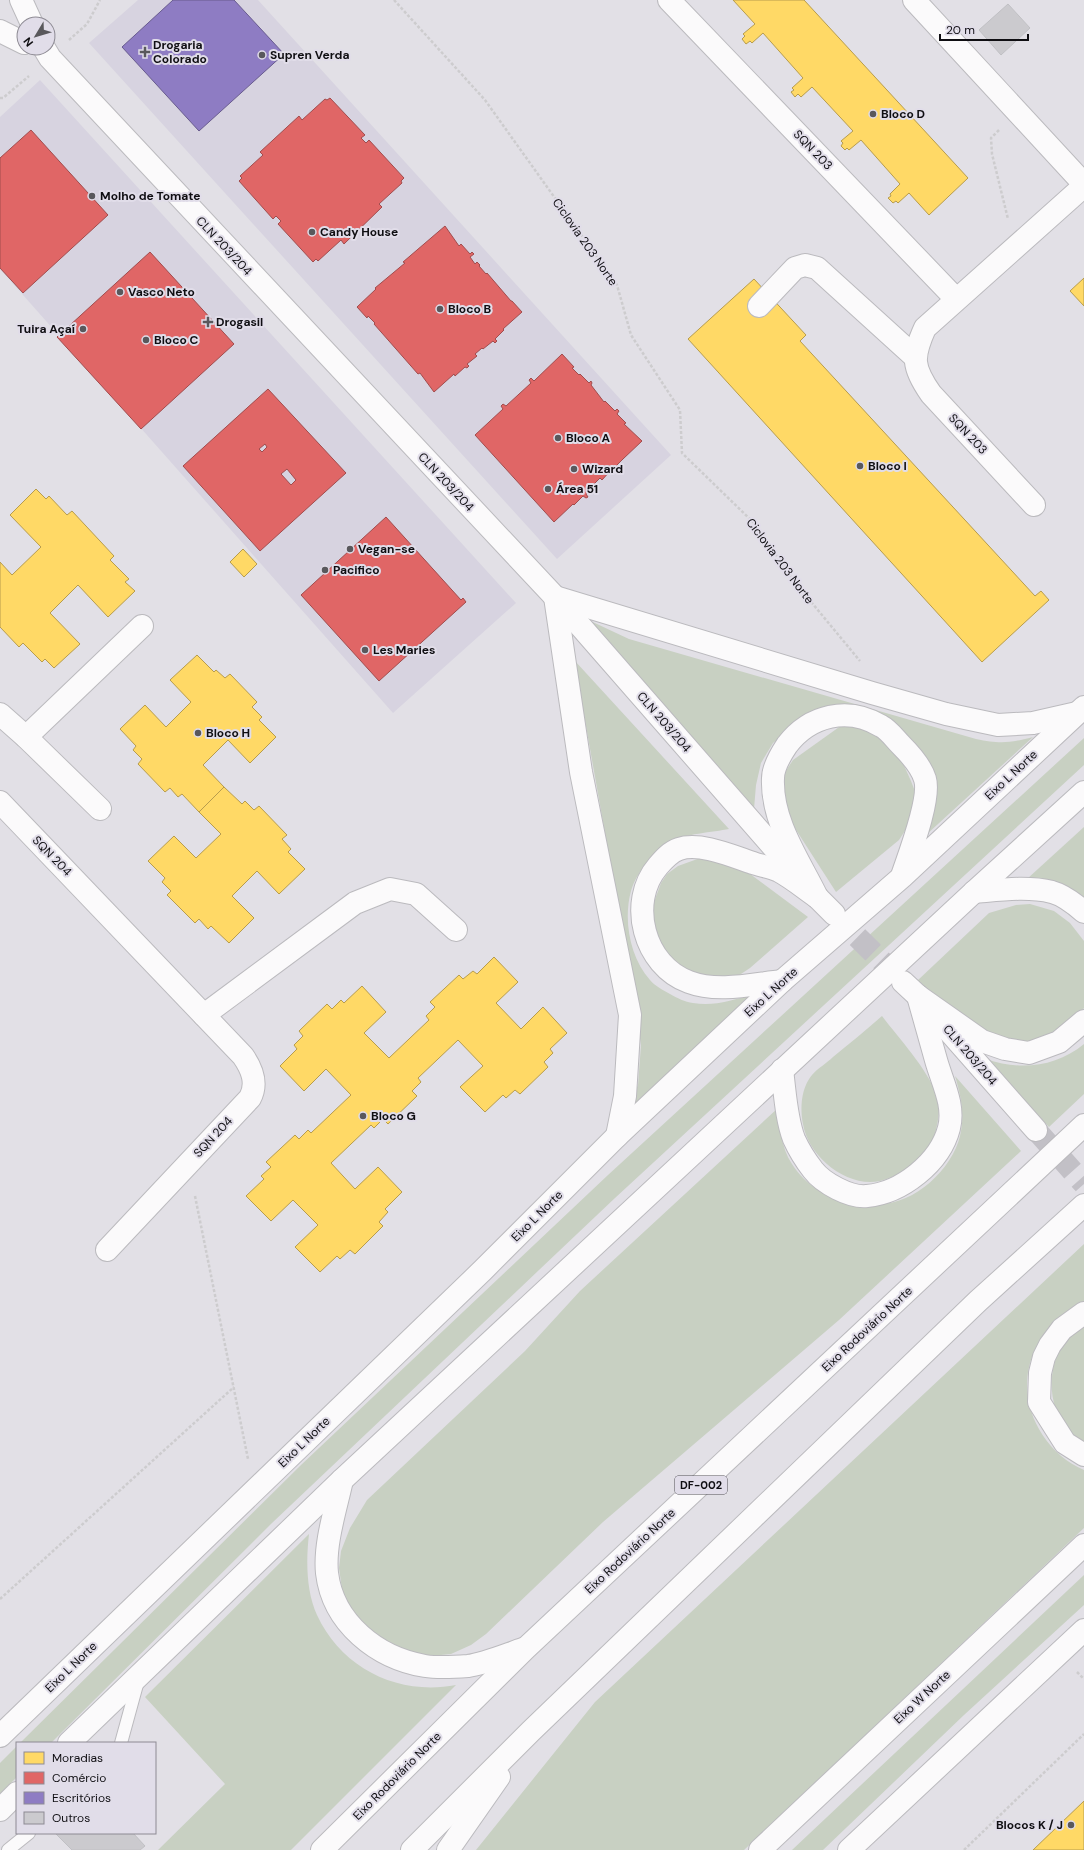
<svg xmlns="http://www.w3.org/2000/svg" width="1084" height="1850" font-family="'DM Sans',sans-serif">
  <rect width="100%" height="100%" fill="#e2e0e6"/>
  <g fill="#d7d3e0">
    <polygon points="138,0 258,0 671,455 557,559 89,43"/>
    <polygon points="40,80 516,603 393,713 0,269 0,117"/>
  </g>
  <g fill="#c8d0c2">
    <path d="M582,617L629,639L976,739C1000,744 1010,743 1033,737L926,835L925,763L913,741L894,725H796L773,743L761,763L756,785L754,809Z"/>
    <path d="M564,649L729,829C714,832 683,834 670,842C653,853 637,871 631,891C623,920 630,958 650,980C655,986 663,990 670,994C677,998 685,1002 693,1003C714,1006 732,1001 752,994L626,1113L638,1085L641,1045L632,985L581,698Z"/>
    <polygon points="842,725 868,727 879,733 902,761 911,781 916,794 910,823 899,840 836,892 780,805 783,775 793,760"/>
    <polygon points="1084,738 1084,765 615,1198 272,1523 51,1743 20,1743 301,1465 608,1175"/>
    <polygon points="1084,827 1084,902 1027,879"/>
    <polygon points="703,857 742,868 808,917 750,968 738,976 723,982 688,975 657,945 652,916 654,902 661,883 667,874 678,866"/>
    <polygon points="1030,904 1054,911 1070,923 1084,941 1084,1008 1071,1024 1031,1043 999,1037 982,1028 917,981 989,913 1016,905"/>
    <path d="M882,1016C901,1041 925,1066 937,1095C940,1104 939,1117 937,1125C935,1138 929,1147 921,1157C910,1168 896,1177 880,1181C846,1188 808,1156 803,1124C800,1108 801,1088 812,1075C818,1068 827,1063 833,1057C849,1044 866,1030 882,1016Z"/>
    <path d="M1084,1044V1094L1049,1127L986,1059C1020,1071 1056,1067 1084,1044Z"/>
    <path d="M955,1076L1021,1151L839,1320L603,1522L486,1634L471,1645L451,1654L431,1656L401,1651L371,1634L348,1606L342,1589L339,1568L341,1551L350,1528L367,1500L525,1351L580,1291L778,1108C780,1126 781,1148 792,1164C807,1187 825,1196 852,1200C860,1202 870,1205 879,1204C915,1204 952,1169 960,1136C965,1115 961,1096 955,1076Z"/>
    <path d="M1084,1244V1302C1070,1315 1044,1332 1036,1348C1012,1394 1039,1451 1084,1470V1528L744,1850H476L595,1702Z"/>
    <path d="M1084,1326V1443C1076,1437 1067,1430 1062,1422C1043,1392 1050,1342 1084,1326Z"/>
    <path d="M309,1534C306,1560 306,1591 317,1615C342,1669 399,1696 456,1685L291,1850H158L225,1784L145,1697Z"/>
    <polygon points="1084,1575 1084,1605 964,1715 823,1850 792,1850"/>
    <polygon points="17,1746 17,1777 0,1794 0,1763"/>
  </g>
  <g fill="#ffd966" stroke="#b79c4d">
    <polygon points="733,0 804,0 968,178 929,215 909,193 898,203 896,201 893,203 888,198 891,196 890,194 900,184 861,140 849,150 847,148 845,150 841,146 843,143 841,141 853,131 812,87 801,97 798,94 795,97 791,92 794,90 792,88 803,78 763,33 752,43 750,41 746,44 742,39 745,36 743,34 755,24"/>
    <polygon points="1084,278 1084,306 1070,291"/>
    <polygon points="754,279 806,335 800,341 1035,596 1041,591 1049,600 982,662 688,339"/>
    <polygon points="36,489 46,499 49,496 67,515 72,511 114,556 110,560 129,579 125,582 135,591 108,617 78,585 50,613 80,644 54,668 45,659 42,662 23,643 19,647 0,627 0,562 12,575 41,547 10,515"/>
    <polygon points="243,549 257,564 244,577 230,562"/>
    <polygon points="197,655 214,672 216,670 225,678 230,674 257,702 252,707 262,717 259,720 276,737 250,763 228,740 203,765 224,787 199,812 182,794 178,797 170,788 165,792 138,764 142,759 133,750 136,746 120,729 145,705 166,727 191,702 170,680"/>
    <polygon points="224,787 242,804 245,801 254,810 259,806 287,835 282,839 291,849 288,852 305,869 279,894 257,871 232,896 254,918 229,943 211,926 208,929 199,919 195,923 167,895 171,891 162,882 165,878 148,861 174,836 196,858 221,834 199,812"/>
    <polygon points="494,957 518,982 496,1003 521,1029 543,1007 567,1033 550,1049 553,1053 544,1062 548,1067 520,1094 515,1090 506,1098 503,1095 485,1112 460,1087 483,1066 458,1040 418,1078 421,1082 412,1091 417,1096 388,1124 383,1119 374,1128 371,1125 331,1163 355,1189 378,1167 402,1192 385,1209 388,1212 379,1222 383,1226 355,1254 350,1250 340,1259 337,1256 320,1272 295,1247 318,1225 293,1200 271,1221 246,1196 264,1179 261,1176 271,1167 266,1162 295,1135 299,1139 308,1130 311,1133 351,1095 326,1069 304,1091 280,1066 297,1049 294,1045 303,1036 299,1031 327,1004 332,1009 341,1000 344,1003 362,986 386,1012 364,1033 389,1058 429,1020 426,1016 435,1007 430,1002 459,975 463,979 473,971 477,974"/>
    <polygon points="1084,1801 1084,1850 1033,1850"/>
  </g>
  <g fill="#e06666" stroke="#a14c4d" fill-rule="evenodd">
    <polygon points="330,98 365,135 361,138 366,143 369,140 404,178 401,181 402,183 379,204 382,207 344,244 341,240 318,261 316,259 313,262 278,224 281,221 276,216 273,219 239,181 242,178 240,176 263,155 260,152 299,116 302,120 325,99 327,100"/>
    <polygon points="31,130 108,215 23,293 0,268 0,158"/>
    <polygon points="445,226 459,246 461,244 470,254 472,252 474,254 470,257 475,264 477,262 480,265 479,266 486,274 487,273 511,301 512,301 522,312 503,329 504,330 495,339 497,341 495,343 493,341 483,349 482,348 475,354 477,356 467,364 469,366 467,368 465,367 455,376 454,374 434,392 420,373 418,374 374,324 375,323 368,316 367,318 357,307 376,289 375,288 405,263 403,262"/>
    <polygon points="150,252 234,344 141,429 57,337"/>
    <polygon points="562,354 574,367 572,368 579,375 580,374 589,383 591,381 592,383 591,385 604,402 605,401 615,411 617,409 619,411 617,414 626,423 624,424 642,441 623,459 614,468 616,470 614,472 611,470 602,480 600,478 594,484 596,485 586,494 588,497 586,498 583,496 574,505 573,504 554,522 475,435 503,409 501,406 503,404 506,406 531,383 529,380 531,378 534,381"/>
    <path d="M268,389L346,473L260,551L183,466ZM265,444L267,447L262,452L259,449ZM287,469L296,480L291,485L281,474Z"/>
    <polygon points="386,517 461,600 463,598 466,602 379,681 301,595"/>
  </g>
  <polygon fill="#8e7cc3" stroke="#685b8e" points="173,0 234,0 284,54 199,131 122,47"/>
  <g fill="#cbcace" stroke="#c0c0c4">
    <polygon points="1008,4 1030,28 1001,55 979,30"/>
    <polygon points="55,1833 133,1833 145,1846 140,1850 72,1850"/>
  </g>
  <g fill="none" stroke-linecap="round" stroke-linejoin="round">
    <g stroke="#c2c0c6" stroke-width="22" stroke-dasharray="22 11" stroke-linecap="butt">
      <polyline points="834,914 903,982"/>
      <polyline points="1036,1130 1084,1184"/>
    </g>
    <defs>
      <g id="service">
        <polyline points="121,1743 138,1681"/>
        <polyline points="8,1850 29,1833"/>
      </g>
      <g id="minor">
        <polyline points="669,0 956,299"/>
        <polyline points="914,0 1084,184"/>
        <polyline points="759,306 795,268 805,265 817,268 915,357"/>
        <path d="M1034,505L931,394C912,367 912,357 925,328L1084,186"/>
        <polyline points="0,714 26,737 100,809"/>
        <polyline points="26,737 142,626"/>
        <path d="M0,802L243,1056C252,1069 258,1083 250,1098L107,1250"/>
        <polyline points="204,1015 355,903 390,889 416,894 456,930"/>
      </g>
      <g id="tertiary">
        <polyline points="21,0 32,24"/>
        <polyline points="0,31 24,43"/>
        <polyline points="44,48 50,58 555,597 817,897 834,914"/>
        <polyline points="903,982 918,996 1036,1130"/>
      </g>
      <g id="primary">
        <path d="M974,892C999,890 1027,886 1052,892C1063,895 1076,905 1084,912"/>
        <path d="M817,897C799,860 771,821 773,778C773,767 781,754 787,745C810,715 848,706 881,726C889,730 895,739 901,745C911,755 921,766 925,779C931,799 909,855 902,876"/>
        <path d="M782,981C753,984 718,993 689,982C644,966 627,902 658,866C664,859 670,852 679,849C700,842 732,856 753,863C761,866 771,867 779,871C792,878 804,888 817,897"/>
        <polyline points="918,996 982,1041 1005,1049 1029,1053 1059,1042 1084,1021"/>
        <path d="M782,1070C785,1092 786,1118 794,1139C799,1150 806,1161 813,1170C823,1183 850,1198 867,1196C901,1193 940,1163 949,1128C955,1105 942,1082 936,1060C930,1039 924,1017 918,996"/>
        <polyline points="617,1136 625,1096 630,1015 581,772 555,597 872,693 946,714 998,725 1033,723 1077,713"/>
        <polyline points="1084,1313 1062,1329 1050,1345 1044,1357 1040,1373 1039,1402 1065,1443 1084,1455"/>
        <polyline points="0,1736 483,1270 617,1136 782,981 902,877 1084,707"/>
        <polyline points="69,1743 342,1480 974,892 1084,792"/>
        <polyline points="0,1810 17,1793"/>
        <polyline points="760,1850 1084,1545"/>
        <polyline points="849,1850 1084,1630"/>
      </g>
      <g id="trunk">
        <path d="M342,1480C336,1508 324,1544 327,1573C333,1623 377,1658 425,1666C438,1668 455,1667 468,1666C484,1664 508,1654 523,1649"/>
        <polyline points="322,1850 526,1648 1084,1125"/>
        <polyline points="412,1850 531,1731 978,1301 1084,1205"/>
        <polyline points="448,1850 499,1777"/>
      </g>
    </defs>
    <use href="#service" stroke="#bbbabe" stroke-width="14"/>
    <use href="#minor" stroke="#bbbabe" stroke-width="24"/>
    <use href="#tertiary" stroke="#bbbabe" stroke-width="24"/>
    <use href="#primary" stroke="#bbbabe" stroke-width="24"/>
    <use href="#trunk" stroke="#bbbabe" stroke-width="24"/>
    <g stroke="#cdccce" stroke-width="2.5" stroke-dasharray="3 2" stroke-linecap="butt">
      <polyline points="394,0 485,100 617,285 631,335 680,410 682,453 755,524 793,580 860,661"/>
      <polyline points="69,40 87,24 100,0"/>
      <polyline points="0,98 3,98 29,76"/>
      <polyline points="999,130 991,138 992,154 1008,219"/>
      <polyline points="195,1196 248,1459"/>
      <polyline points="0,1599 234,1387"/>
      <polyline points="1077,1672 1084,1679"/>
      <polyline points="964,1850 1084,1734"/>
    </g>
    <use href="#service" stroke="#fbfafb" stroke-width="12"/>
    <use href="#minor" stroke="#fbfafb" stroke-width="22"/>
    <use href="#tertiary" stroke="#fbfafb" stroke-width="22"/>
    <use href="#primary" stroke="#fbfafb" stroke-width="22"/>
    <use href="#trunk" stroke="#fbfafb" stroke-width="22"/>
  </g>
  <g fill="#59585c" stroke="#e1dde9" stroke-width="1.5">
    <path d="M143 46h4v4h4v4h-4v4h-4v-4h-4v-4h4z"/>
    <circle cx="262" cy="55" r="4"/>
    <circle cx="873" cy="114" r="4"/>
    <circle cx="92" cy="196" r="4"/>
    <circle cx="312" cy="232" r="4"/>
    <circle cx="120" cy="292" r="4"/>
    <circle cx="440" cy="309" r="4"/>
    <path d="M206 316h4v4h4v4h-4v4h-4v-4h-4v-4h4z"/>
    <circle cx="83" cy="329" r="4"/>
    <circle cx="146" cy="340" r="4"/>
    <circle cx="558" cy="438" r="4"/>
    <circle cx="860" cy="466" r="4"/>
    <circle cx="574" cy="469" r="4"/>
    <circle cx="548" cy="489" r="4"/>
    <circle cx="350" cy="549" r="4"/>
    <circle cx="325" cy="570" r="4"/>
    <circle cx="365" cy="650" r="4"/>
    <circle cx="198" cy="733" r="4"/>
    <circle cx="363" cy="1116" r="4"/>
    <circle cx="1071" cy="1825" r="4"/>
  </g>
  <g text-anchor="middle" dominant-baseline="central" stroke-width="4" stroke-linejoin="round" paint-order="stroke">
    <rect fill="#e1dde9" stroke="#4e4c52" stroke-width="1" x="675" y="1476" width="52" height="18" rx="3"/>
    <g font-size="11" font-weight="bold" fill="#0f0e12">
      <text x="701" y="1485">DF-002</text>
    </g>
    <g font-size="12" font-weight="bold" fill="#0f0e12" stroke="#e1dde9" text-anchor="start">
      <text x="153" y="45">Drogaria<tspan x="153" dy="14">Colorado</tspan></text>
      <text x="270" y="55">Supren Verda</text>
      <text x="881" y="114">Bloco D</text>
      <text x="100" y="196">Molho de Tomate</text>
      <text x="320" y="232">Candy House</text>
      <text x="128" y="292">Vasco Neto</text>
      <text x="448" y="309">Bloco B</text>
      <text x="216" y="322">Drogasil</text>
      <text x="75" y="329" text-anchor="end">Tuira Açaí</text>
      <text x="154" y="340">Bloco C</text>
      <text x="566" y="438">Bloco A</text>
      <text x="868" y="466">Bloco I</text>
      <text x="582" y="469">Wizard</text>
      <text x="556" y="489">Área 51</text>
      <text x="358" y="549">Vegan-se</text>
      <text x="333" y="570">Pacifico</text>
      <text x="373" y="650">Les Maries</text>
      <text x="206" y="733">Bloco H</text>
      <text x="371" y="1116">Bloco G</text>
      <text x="1063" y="1825" text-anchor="end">Blocos K / J</text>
    </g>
    <g font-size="12" fill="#0f0e12" stroke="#e1dde9">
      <text transform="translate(813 150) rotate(46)">SQN 203</text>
      <text transform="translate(585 242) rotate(55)">Ciclovia 203 Norte</text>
      <text transform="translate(224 246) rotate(47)">CLN 203/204</text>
      <text transform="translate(968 434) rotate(47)">SQN 203</text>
      <text transform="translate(446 482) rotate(47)">CLN 203/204</text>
      <text transform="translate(780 561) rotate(53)">Ciclovia 203 Norte</text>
      <text transform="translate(664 722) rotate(49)">CLN 203/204</text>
      <text transform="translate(1011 775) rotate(-43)">Eixo L Norte</text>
      <text transform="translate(52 856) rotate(46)">SQN 204</text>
      <text transform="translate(771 992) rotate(-42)">Eixo L Norte</text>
      <text transform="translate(970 1055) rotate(49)">CLN 203/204</text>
      <text transform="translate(213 1137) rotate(-47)">SQN 204</text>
      <text transform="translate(537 1216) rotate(-45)">Eixo L Norte</text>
      <text transform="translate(867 1329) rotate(-43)">Eixo Rodoviário Norte</text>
      <text transform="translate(304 1442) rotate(-44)">Eixo L Norte</text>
      <text transform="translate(630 1551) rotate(-43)">Eixo Rodoviário Norte</text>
      <text transform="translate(71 1667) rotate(-44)">Eixo L Norte</text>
      <text transform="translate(922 1697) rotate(-43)">Eixo W Norte</text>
      <text transform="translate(397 1776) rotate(-45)">Eixo Rodoviário Norte</text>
    </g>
  </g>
  <rect x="16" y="1742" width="140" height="92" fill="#e1dde9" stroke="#8d8a93"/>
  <rect x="24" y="1752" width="20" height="12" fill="#ffd966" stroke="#8d8a93"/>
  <text x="52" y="1762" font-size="12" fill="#0f0e12">Moradias</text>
  <rect x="24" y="1772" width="20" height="12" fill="#e06666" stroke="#8d8a93"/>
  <text x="52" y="1782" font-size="12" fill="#0f0e12">Comércio</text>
  <rect x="24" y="1792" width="20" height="12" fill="#8e7cc3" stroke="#8d8a93"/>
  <text x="52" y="1802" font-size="12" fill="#0f0e12">Escritórios</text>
  <rect x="24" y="1812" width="20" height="12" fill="#cbcace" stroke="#8d8a93"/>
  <text x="52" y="1822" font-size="12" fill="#0f0e12">Outros</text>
  <g transform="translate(36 36) rotate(232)"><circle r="19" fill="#e1dde9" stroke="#8d8a93"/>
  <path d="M0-3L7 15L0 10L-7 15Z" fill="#59585c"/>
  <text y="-6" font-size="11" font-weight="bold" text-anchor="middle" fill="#0f0e12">N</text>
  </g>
  <path d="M940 34v6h88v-6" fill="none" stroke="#0f0e12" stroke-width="2"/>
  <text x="946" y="34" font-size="12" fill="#0f0e12" stroke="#e1dde9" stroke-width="3" paint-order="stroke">20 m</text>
</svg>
